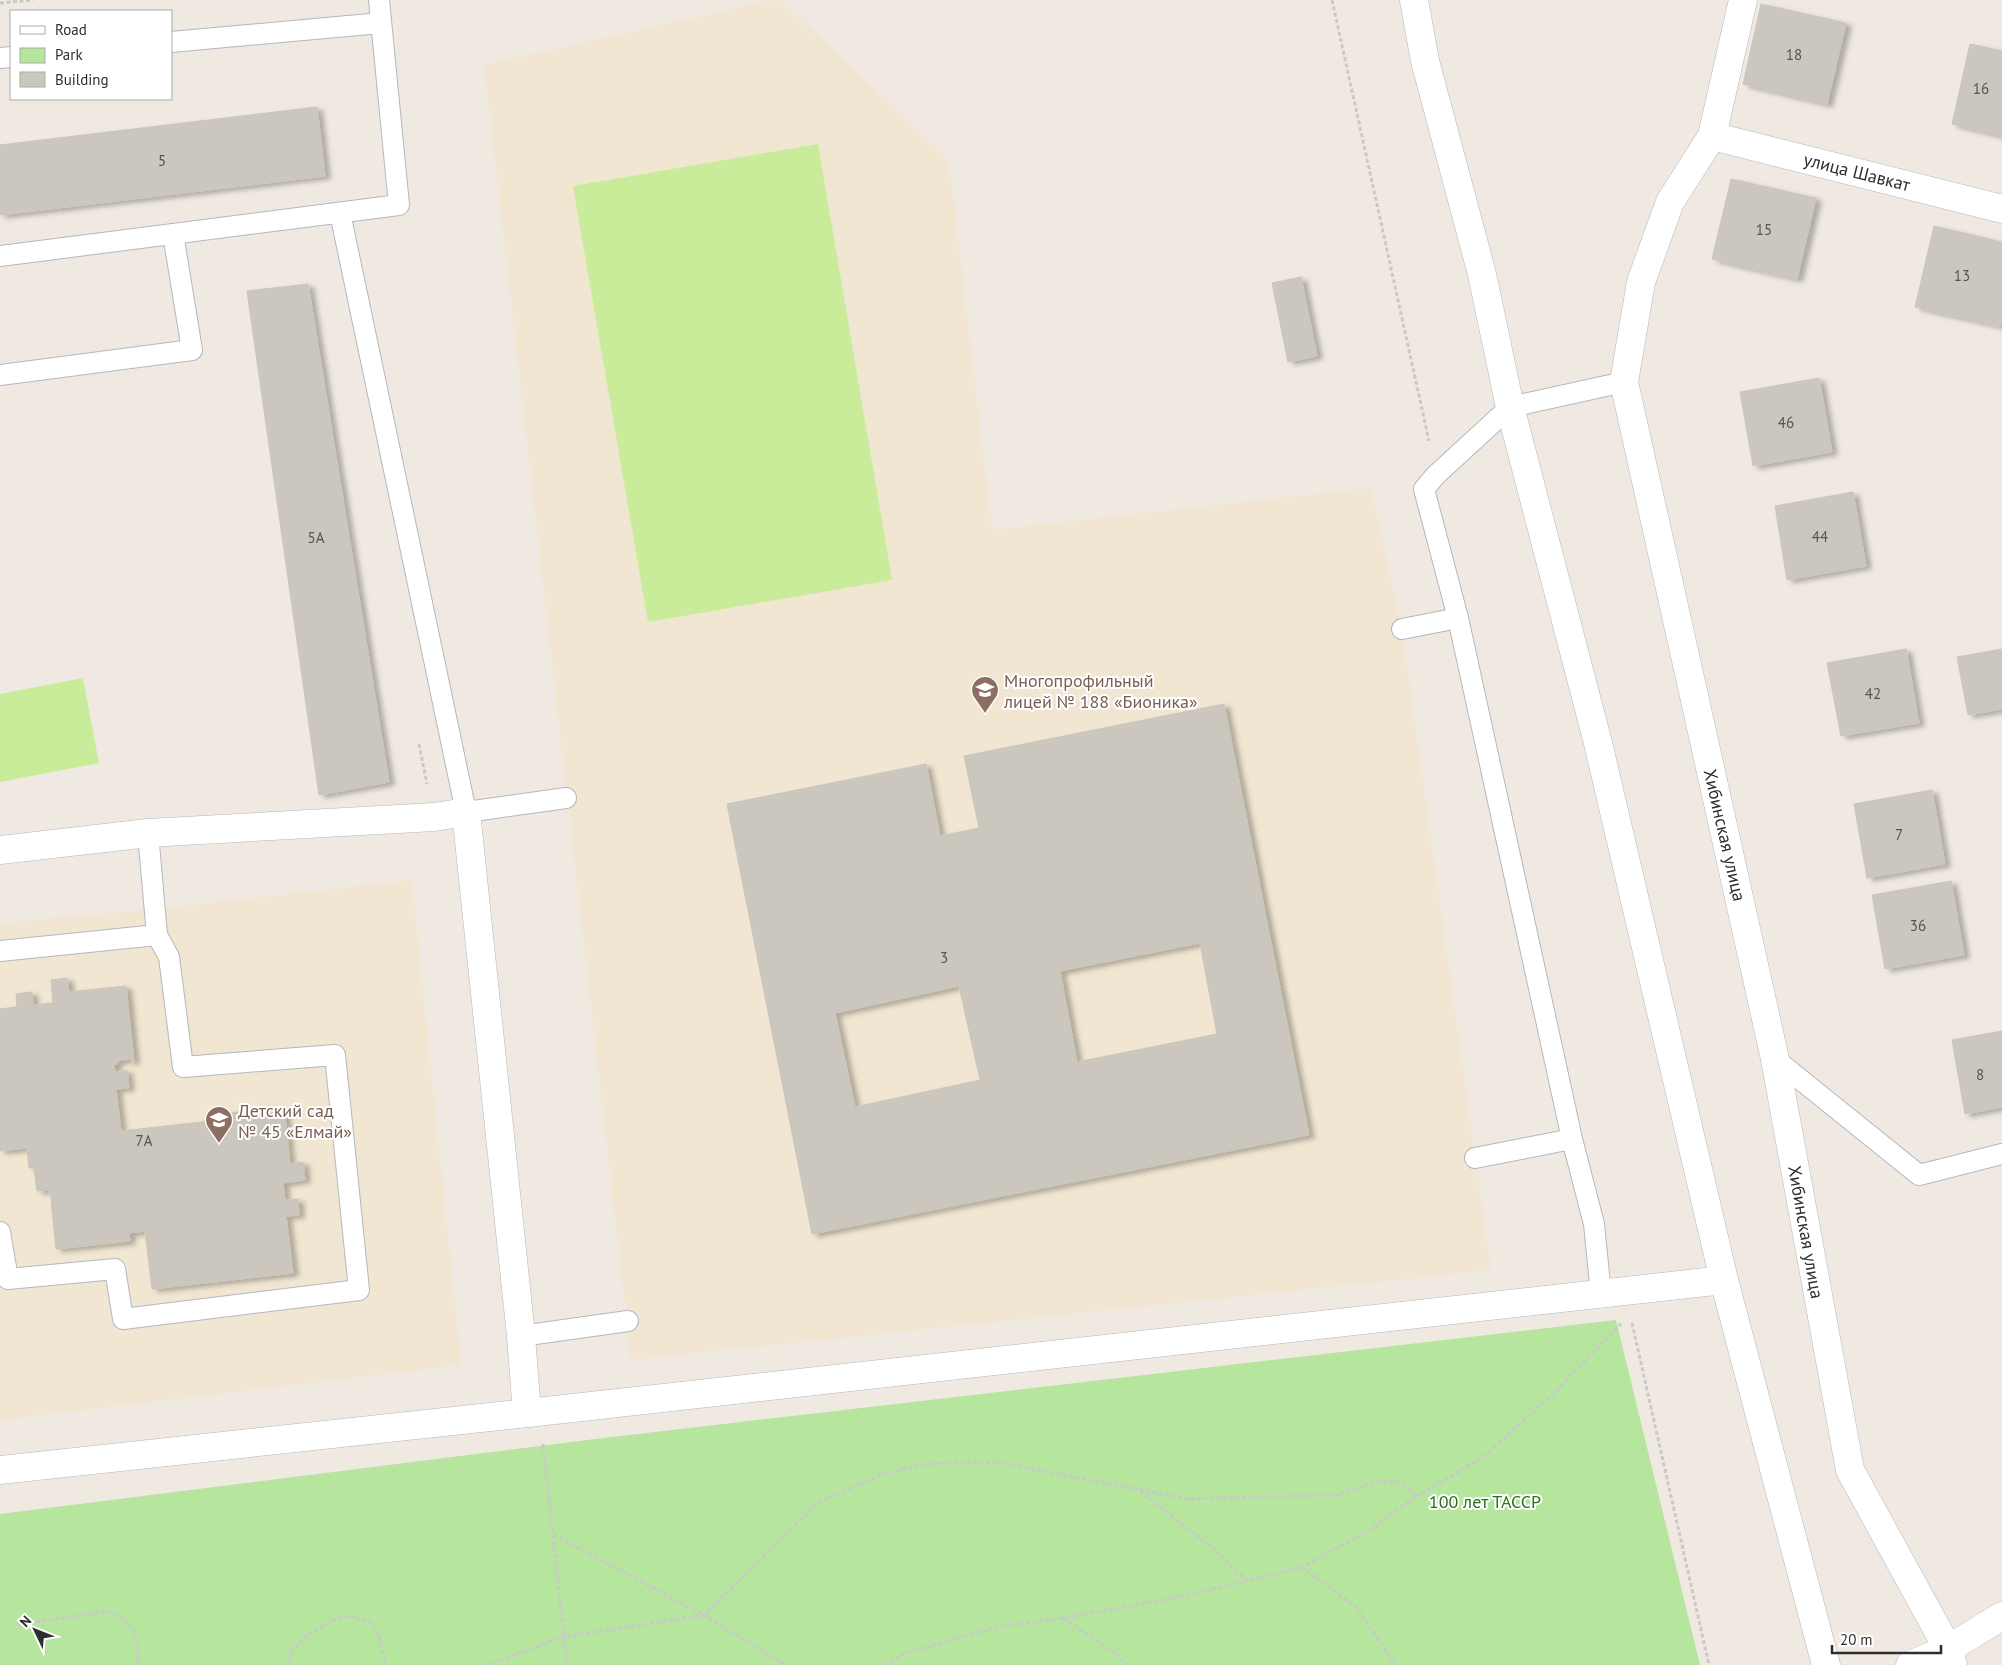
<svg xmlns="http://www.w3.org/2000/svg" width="2002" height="1665" font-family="'PT Sans',sans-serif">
  <defs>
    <filter id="shadow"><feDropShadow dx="5.5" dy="3" stdDeviation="2.5" flood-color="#0004"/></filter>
  </defs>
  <rect width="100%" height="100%" fill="#efe9e1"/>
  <g fill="#f0e6d1">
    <polygon points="772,0 781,0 949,160 992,530 1371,488 1402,629 1491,1270 631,1360 484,65"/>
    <polygon points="412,880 461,1365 0,1420 0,923 155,909"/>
  </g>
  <polygon fill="#b6e59e" points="1616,1320 1700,1665 0,1665 0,1514 595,1439"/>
  <g fill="#c9ec9a">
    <polygon points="818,144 892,580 648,622 573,186"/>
    <polygon points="83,678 99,763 0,782 0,694"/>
  </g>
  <g fill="#cbc7bf" stroke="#cbc5ba" fill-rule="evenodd" filter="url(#shadow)">
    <polygon points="1761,4 1846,23 1827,104 1743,84"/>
    <polygon points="1970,44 2002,51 2002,136 1952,124"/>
    <polygon points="317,107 325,176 0,215 0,145"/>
    <polygon points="1731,179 1816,198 1797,279 1712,259"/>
    <polygon points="1934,226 2002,242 2002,317 2000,326 1915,307"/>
    <polygon points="1301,277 1317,356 1288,362 1272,283"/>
    <polygon points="308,284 389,782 319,795 247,291"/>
    <polygon points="1819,378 1832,452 1753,466 1740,392"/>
    <polygon points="1853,492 1866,566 1787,580 1775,506"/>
    <polygon points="1906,649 1919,723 1841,736 1827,663"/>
    <polygon points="2002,649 2002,709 1968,715 1957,657"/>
    <path d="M1224,704L1309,1135L812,1234L727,804L926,764L940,836L979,828L964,756ZM1200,943L1217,1034L1077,1062L1060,971ZM959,986L980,1080L855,1107L835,1013Z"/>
    <polygon points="1932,790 1945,864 1867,878 1854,804"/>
    <polygon points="1951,881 1964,955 1885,969 1872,895"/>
    <polygon points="67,978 69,992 126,986 134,1062 131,1062 130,1059 117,1061 118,1064 114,1064 115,1072 127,1070 129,1088 116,1089 121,1131 211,1121 210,1115 284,1107 290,1164 303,1162 305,1180 283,1183 285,1200 298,1199 299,1215 286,1216 293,1273 152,1289 145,1231 129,1233 130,1241 56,1249 50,1190 37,1191 34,1168 29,1168 27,1148 0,1151 0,1009 17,1007 16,994 32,992 33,1005 53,1003 51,980"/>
    <polygon points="2002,1031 2002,1107 1965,1114 1952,1040"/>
  </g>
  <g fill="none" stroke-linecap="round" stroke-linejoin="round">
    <defs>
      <g id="service">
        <polyline points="171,42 381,23"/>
        <polyline points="0,58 11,57"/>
        <polyline points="340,213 466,812 566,798"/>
        <polyline points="0,256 399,205 379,0"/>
        <polyline points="0,375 192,350 173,234"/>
        <polyline points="1402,629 1458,618"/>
        <polyline points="0,951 157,935 148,833"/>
        <polyline points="1775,1059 1919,1175 2002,1154"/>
        <polyline points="1475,1158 1572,1139"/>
        <polyline points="0,1232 8,1279 115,1269 123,1319 359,1290 335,1055 183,1067 169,957 157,935"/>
        <polyline points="1601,1294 1594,1224 1572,1139 1458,618 1424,489 1436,475 1510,407 1624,382"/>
        <polyline points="521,1336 628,1321"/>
      </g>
      <g id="minor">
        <polyline points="1414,0 1425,61 1482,274 1510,407 1598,743 1724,1280 1826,1665"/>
        <polyline points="1743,0 1712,136 1670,202 1641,282 1624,382 1775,1059 1850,1470 1948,1649 1953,1665"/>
        <polyline points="1712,136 2002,209"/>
        <polyline points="0,850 148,833 434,817 466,812 521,1336 527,1413"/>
        <polyline points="0,1470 564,1409 1724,1280"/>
        <polyline points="1910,1665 1948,1649 2002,1616"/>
      </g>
    </defs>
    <use href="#service" stroke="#b4b7c1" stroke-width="22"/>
    <use href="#minor" stroke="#b4b7c1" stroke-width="29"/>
    <g stroke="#c9c9c9" stroke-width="3" stroke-dasharray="4 2.5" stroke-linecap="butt">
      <polyline points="1332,0 1429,441"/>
      <polyline points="0,3 33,0"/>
      <polyline points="419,744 427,784"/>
      <polyline points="1632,1323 1709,1665"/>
      <polyline points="543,1444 567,1665"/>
      <polyline points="1140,1491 1215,1550 1246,1580"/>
      <polyline points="554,1535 704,1615 785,1665"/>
      <polyline points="1302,1567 1358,1609 1395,1665"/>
      <polyline points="1063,1618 1115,1653 1127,1665"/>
      <path d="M17,1625L109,1611C138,1625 135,1636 139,1665"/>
      <polyline points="287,1665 292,1650 309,1634 335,1619 349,1616 372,1623 378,1633 386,1665"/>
      <polyline points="487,1665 563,1637 704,1615 819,1502 880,1475 924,1464 997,1462 1187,1499 1336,1495 1378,1481 1400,1482 1417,1496"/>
      <polyline points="884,1665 906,1653 996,1627 1063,1618 1180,1597 1302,1567 1370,1530 1417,1496 1482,1458 1552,1395 1621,1324"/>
    </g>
    <use href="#service" stroke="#fff" stroke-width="20"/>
    <use href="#minor" stroke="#fff" stroke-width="28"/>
  </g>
  <defs>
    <symbol id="school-pin" viewBox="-11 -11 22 30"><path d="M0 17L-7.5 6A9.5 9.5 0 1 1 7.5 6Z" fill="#8d6e63" stroke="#fff"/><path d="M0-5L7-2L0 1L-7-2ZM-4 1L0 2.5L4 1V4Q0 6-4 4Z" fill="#fff"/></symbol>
  </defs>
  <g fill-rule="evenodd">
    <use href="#school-pin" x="969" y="674" width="32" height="43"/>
    <use href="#school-pin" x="203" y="1104" width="32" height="43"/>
  </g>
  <g text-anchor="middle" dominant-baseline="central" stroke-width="4" stroke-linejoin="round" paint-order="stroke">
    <g font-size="15" fill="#555452">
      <text x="1794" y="54">18</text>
      <text x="1981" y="88">16</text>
      <text x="162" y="160">5</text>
      <text x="1764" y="229">15</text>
      <text x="1962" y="275">13</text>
      <text x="1786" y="422">46</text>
      <text x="1820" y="536">44</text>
      <text x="316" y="537">5А</text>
      <text x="1873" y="693">42</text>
      <text x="1899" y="834">7</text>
      <text x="1918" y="925">36</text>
      <text x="944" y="957">3</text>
      <text x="1980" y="1074">8</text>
      <text x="144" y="1140">7А</text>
    </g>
    <g font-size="18" fill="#2e2e2e" stroke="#fff">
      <text transform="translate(1857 172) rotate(14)">улица Шавкат</text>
      <text transform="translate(1725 835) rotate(77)">Хибинская улица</text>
      <text transform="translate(1806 1232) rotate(80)">Хибинская улица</text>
    </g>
    <g font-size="18" fill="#785e54" stroke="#fff" text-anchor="start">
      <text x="1004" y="680">Многопрофильный<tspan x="1004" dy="21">лицей № 188 «Бионика»</tspan></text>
      <text x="238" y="1110">Детский сад<tspan x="238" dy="21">№ 45 «Елмай»</tspan></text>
    </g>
    <g font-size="18" fill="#2c6e1b" stroke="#fff">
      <text x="1485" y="1501">100 лет ТАССР</text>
    </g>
  </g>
  <rect x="10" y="10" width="162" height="90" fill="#ffffff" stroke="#ababab"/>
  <rect x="20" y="26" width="25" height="8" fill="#ffffff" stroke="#ababab"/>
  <text x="55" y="35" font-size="15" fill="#2e2e2e">Road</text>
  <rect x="20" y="48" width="25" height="15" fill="#b6e59e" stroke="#ababab"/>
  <text x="55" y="60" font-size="15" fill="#2e2e2e">Park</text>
  <rect x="20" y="72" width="25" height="15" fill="#cbc7bf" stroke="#ababab"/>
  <text x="55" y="85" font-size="15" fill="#2e2e2e">Building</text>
  <g transform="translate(35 1630) rotate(313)" stroke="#ffffff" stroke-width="4" paint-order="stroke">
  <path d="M0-4L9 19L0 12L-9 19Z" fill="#2e2e2e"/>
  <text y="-8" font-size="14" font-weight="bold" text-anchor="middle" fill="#2e2e2e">N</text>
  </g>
  <path d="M1832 1645v8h109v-8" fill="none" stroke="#2e2e2e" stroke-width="2.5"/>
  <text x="1840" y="1645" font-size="15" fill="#2e2e2e" stroke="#ffffff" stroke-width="4" paint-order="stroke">20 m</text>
</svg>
